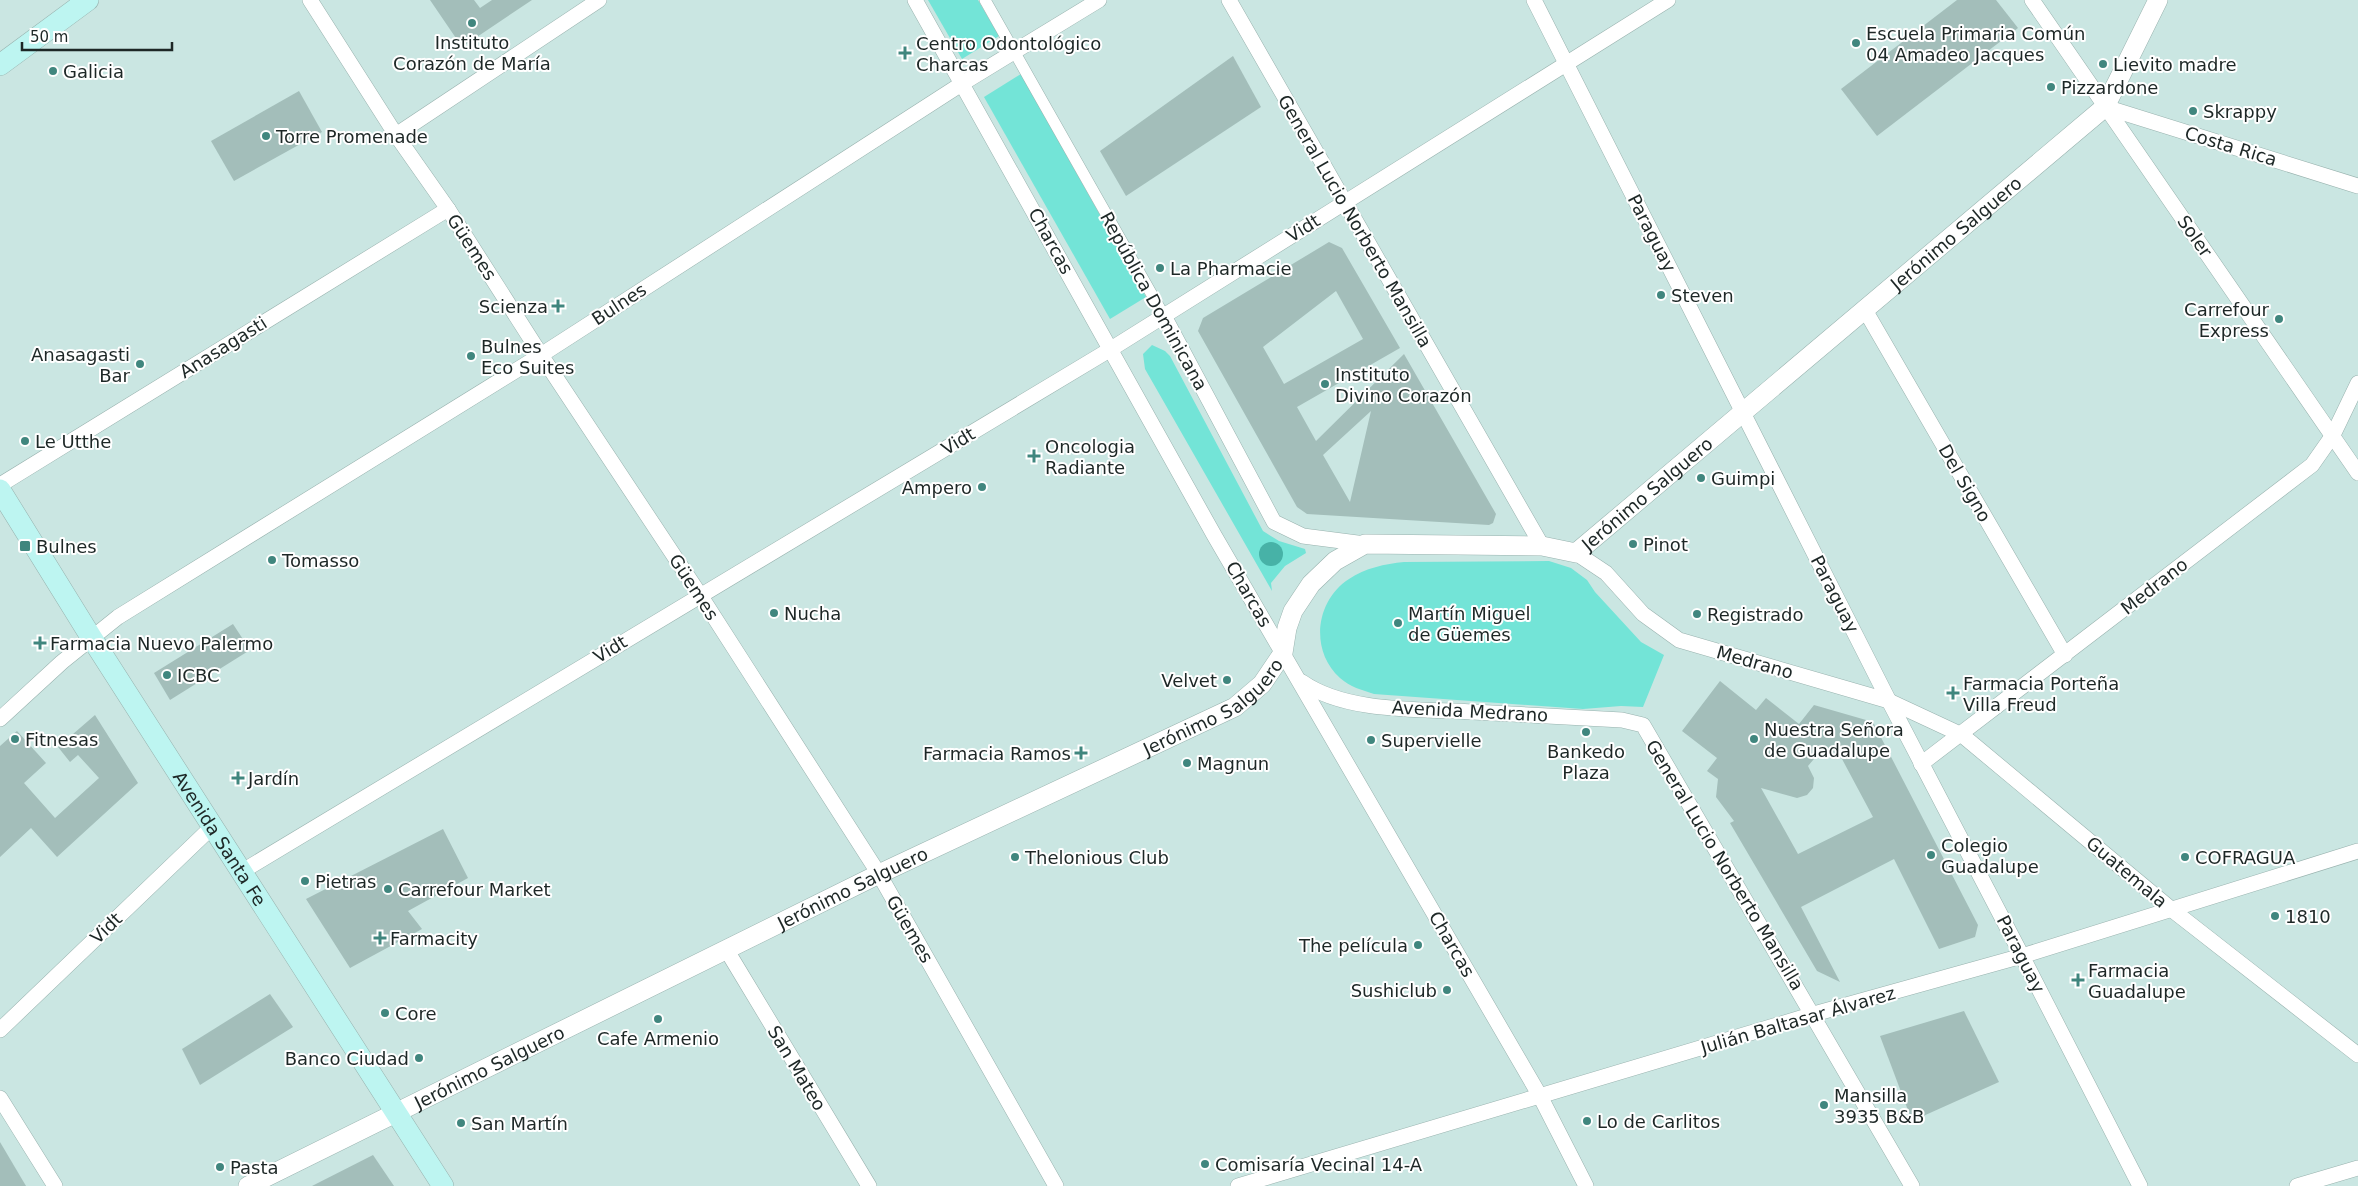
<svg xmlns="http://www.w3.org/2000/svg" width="2358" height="1186" font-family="'DejaVu Sans',sans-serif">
  <rect width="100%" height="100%" fill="#cae6e2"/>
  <g fill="#73e4d7">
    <polygon points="928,0 978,0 999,36 962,59"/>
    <polygon points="1021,74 1146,297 1110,319 984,97"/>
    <polygon points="1152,345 1165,351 1170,356 1263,531 1279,541 1305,549 1306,553 1285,566 1271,583 1272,591 1145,369 1143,354"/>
    <path d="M1549,561L1571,568L1587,580L1595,592L1641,642L1664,655L1643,707L1621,706L1583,709L1374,694C1362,690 1350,687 1340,678C1309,650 1316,600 1349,579C1365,568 1385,564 1404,562Z"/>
  </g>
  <circle fill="#47b2a7" cx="1271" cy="554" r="12"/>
  <g fill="#a3beba" fill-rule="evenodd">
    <polygon points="430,0 474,0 480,8 492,0 532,0 462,47"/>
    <polygon points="1957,0 1996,0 2018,28 1877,136 1841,89"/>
    <polygon points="1233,56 1261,107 1126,196 1100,151"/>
    <polygon points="299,91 322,132 234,181 211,141"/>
    <path d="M1329,242L1342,248L1400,348L1297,407L1316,441L1404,354L1496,514L1493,523L1489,525L1307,514L1297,507L1198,331L1203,318ZM1336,291L1363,339L1284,384L1263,347ZM1371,411L1350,502L1323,455Z"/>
    <polygon points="233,624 250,650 170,700 154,673"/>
    <path d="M1720,681L1756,710L1766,698L1799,724L1814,705L1873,722L1978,925L1975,937L1939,949L1894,859L1801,907L1840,982L1817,971L1730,823L1734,821L1716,797L1718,779L1707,771L1717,758L1682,731ZM1825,746L1842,759L1873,817L1798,854L1761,788L1797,798L1807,795L1813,788L1814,778L1808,766Z"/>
    <polygon points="95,715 138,783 57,857 31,828 0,857 0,746 17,731 46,763 24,783 55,818 99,778 78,755 70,762 58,747"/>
    <polygon points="443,829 468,878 408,911 422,929 350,968 306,899"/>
    <polygon points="270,994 293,1027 200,1085 182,1049"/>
    <polygon points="1964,1011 1999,1082 1912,1121 1880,1036"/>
    <polygon points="0,1142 26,1186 0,1186"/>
    <polygon points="373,1155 394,1186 312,1186"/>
  </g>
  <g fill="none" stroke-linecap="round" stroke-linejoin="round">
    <defs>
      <polyline id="pedestrian" points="985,0 1164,316"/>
      <g id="minor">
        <polyline points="310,0 396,135 448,209 541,355 700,595 879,874 1056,1186"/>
        <polyline points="915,0 1214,535 1540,1096 1586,1186"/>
        <polyline points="1229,0 1542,546"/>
        <polyline points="1534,0 1889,701 2022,956 2140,1186"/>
        <polyline points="2032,0 2358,473"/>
        <polyline points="2105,107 2358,186"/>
        <polyline points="396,135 599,0"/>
        <polyline points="1865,310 2065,655"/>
        <polyline points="1164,316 1274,522 1303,536 1365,544"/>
        <polyline points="0,485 448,209"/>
        <polyline points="1576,553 1606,573 1643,614 1679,640 1889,701 1962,735 2171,909 2358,1055"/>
        <path d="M1302,682C1346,713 1421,709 1473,712C1523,715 1572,717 1622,720L1643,725L1912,1186"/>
        <polyline points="0,719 62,662 118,617 541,355 963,83 1099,0"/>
        <polyline points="1921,764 2312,465 2333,435 2358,383"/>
        <polyline points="241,872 1111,349 1668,0"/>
        <polyline points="726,949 869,1186"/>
        <polyline points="0,1030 213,826"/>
        <polyline points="0,1098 55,1186"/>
        <polyline points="1238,1186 1814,1014 2022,956 2358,851"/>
        <polyline points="2297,1186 2358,1168"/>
      </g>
      <g id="tertiary">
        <path id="s1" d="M248,1186L879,874L1235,707L1262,684L1283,653L1287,628L1293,611L1311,584L1335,561L1365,544L1542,546L1576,553L2105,107L2158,0"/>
      </g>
      <g id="secondary">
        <polyline points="0,65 88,0"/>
        <path id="s2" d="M0,490L91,637L443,1186"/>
      </g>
    </defs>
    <use href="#pedestrian" stroke="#98b2ae" stroke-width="12"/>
    <use href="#minor" stroke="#98b2ae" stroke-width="16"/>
    <use href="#tertiary" stroke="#98b2ae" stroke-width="20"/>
    <use href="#secondary" stroke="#98b2ae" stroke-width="22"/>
    <use href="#pedestrian" stroke="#fff" stroke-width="11"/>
    <use href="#minor" stroke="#fff" stroke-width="15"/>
    <use href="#tertiary" stroke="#fff" stroke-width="19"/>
    <use href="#secondary" stroke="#bdf5f1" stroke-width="21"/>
  </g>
  <g fill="#40867e" stroke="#fff" stroke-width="2">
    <circle cx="472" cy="23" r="5"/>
    <circle cx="1856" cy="43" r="5"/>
    <path d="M902.5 45.5h5v5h5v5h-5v5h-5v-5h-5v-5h5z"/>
    <circle cx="2103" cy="64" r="5"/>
    <circle cx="53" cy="71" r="5"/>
    <circle cx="2051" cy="87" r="5"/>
    <circle cx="2193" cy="111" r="5"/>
    <circle cx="266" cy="136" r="5"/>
    <circle cx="1160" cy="268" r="5"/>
    <circle cx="1661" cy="295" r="5"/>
    <path d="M555.5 298.5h5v5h5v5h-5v5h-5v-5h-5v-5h5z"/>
    <circle cx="2279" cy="319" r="5"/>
    <circle cx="471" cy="356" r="5"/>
    <circle cx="140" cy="364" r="5"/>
    <circle cx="1325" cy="384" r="5"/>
    <circle cx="25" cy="441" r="5"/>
    <path d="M1031.5 448.5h5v5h5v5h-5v5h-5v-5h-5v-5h5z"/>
    <circle cx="1701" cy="478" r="5"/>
    <circle cx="982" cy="487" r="5"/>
    <circle cx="1633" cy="544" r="5"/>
    <rect x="19" y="540" width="12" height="12" rx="2.5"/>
    <circle cx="272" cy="560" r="5"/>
    <circle cx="774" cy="613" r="5"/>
    <circle cx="1697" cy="614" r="5"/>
    <circle cx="1398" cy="623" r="5"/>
    <path d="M37.5 635.5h5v5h5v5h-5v5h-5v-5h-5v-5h5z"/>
    <circle cx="167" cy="675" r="5"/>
    <circle cx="1227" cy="680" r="5"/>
    <path d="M1950.5 685.5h5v5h5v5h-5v5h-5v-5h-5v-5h5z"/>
    <circle cx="1586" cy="732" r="5"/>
    <circle cx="15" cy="739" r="5"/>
    <circle cx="1754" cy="739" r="5"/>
    <circle cx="1371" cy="740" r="5"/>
    <path d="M1078.5 745.5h5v5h5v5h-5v5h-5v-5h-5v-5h5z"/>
    <circle cx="1187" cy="763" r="5"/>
    <path d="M235.5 770.5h5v5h5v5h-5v5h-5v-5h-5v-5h5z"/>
    <circle cx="1931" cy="855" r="5"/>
    <circle cx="1015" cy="857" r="5"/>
    <circle cx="2185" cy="857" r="5"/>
    <circle cx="305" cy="881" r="5"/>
    <circle cx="388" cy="889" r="5"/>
    <circle cx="2275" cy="916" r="5"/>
    <path d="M377.5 930.5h5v5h5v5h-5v5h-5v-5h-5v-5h5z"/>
    <circle cx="1418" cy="945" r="5"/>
    <path d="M2075.5 972.5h5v5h5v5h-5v5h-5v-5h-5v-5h5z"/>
    <circle cx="1447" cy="990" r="5"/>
    <circle cx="385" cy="1013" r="5"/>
    <circle cx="658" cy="1019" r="5"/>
    <circle cx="419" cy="1058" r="5"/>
    <circle cx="1824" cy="1105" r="5"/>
    <circle cx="1587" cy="1121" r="5"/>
    <circle cx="461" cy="1123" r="5"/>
    <circle cx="1205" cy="1164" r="5"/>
    <circle cx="220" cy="1167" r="5"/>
  </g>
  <g text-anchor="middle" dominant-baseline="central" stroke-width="4" stroke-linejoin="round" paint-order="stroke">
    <g font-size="18" fill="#1d2726" stroke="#fff" text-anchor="start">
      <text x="1866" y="33">Escuela Primaria Común<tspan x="1866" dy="21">04 Amadeo Jacques</tspan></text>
      <text x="472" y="42" text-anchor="middle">Instituto<tspan x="472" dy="21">Corazón de María</tspan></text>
      <text x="916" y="43">Centro Odontológico<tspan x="916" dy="21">Charcas</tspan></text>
      <text x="2113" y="64">Lievito madre</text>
      <text x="63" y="71">Galicia</text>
      <text x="2061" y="87">Pizzardone</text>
      <text x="2203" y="111">Skrappy</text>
      <text x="276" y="136">Torre Promenade</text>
      <text x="1170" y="268">La Pharmacie</text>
      <text x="1671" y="295">Steven</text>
      <text x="548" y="306" text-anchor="end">Scienza</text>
      <text x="2269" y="309" text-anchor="end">Carrefour<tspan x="2269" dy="21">Express</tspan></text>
      <text x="481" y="346">Bulnes<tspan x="481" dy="21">Eco Suites</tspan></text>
      <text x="130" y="354" text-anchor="end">Anasagasti<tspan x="130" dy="21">Bar</tspan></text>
      <text x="1335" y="374">Instituto<tspan x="1335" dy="21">Divino Corazón</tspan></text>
      <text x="35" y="441">Le Utthe</text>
      <text x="1045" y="446">Oncologia<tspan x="1045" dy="21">Radiante</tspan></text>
      <text x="1711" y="478">Guimpi</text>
      <text x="972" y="487" text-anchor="end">Ampero</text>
      <text x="1643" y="544">Pinot</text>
      <text x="36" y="546">Bulnes</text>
      <text x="282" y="560">Tomasso</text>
      <text x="784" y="613">Nucha</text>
      <text x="1408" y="613">Martín Miguel<tspan x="1408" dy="21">de Güemes</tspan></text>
      <text x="1707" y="614">Registrado</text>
      <text x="50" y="643">Farmacia Nuevo Palermo</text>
      <text x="177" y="675">ICBC</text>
      <text x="1217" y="680" text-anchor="end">Velvet</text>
      <text x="1963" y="683">Farmacia Porteña<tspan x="1963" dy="21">Villa Freud</tspan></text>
      <text x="1764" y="729">Nuestra Señora<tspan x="1764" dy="21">de Guadalupe</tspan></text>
      <text x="25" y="739">Fitnesas</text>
      <text x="1381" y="740">Supervielle</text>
      <text x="1586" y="751" text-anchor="middle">Bankedo<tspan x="1586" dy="21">Plaza</tspan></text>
      <text x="1071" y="753" text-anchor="end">Farmacia Ramos</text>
      <text x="1197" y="763">Magnun</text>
      <text x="248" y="778">Jardín</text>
      <text x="1941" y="845">Colegio<tspan x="1941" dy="21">Guadalupe</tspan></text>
      <text x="1025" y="857">Thelonious Club</text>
      <text x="2195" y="857">COFRAGUA</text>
      <text x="315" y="881">Pietras</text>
      <text x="398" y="889">Carrefour Market</text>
      <text x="2285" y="916">1810</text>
      <text x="390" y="938">Farmacity</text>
      <text x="1408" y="945" text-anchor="end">The película</text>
      <text x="2088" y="970">Farmacia<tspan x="2088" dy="21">Guadalupe</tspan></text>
      <text x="1437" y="990" text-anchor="end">Sushiclub</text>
      <text x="395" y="1013">Core</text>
      <text x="658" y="1038" text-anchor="middle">Cafe Armenio</text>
      <text x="409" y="1058" text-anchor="end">Banco Ciudad</text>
      <text x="1834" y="1095">Mansilla<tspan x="1834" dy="21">3935 B&amp;B</tspan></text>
      <text x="1597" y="1121">Lo de Carlitos</text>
      <text x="471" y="1123">San Martín</text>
      <text x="1215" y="1164">Comisaría Vecinal 14-A</text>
      <text x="230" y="1167">Pasta</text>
    </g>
    <g font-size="18" fill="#1d2726" stroke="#fff">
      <text transform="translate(2231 146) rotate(17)">Costa Rica</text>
      <text transform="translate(1355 221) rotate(60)">General Lucio Norberto Mansilla</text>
      <text transform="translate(1303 228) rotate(-32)">Vidt</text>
      <text stroke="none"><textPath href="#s1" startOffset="2022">Jerónimo Salguero</textPath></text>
      <text transform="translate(1652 233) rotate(63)">Paraguay</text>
      <text transform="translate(2195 236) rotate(55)">Soler</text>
      <text transform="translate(1051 241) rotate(61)">Charcas</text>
      <text transform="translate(472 247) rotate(57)">Güemes</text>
      <text transform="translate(1154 301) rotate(61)">República Dominicana</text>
      <text transform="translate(619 304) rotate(-33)">Bulnes</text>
      <text transform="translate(223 347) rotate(-32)">Anasagasti</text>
      <text transform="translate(958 441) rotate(-31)">Vidt</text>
      <text transform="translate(1965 483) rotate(60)">Del Signo</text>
      <text stroke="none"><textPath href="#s1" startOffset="1618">Jerónimo Salguero</textPath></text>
      <text transform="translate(2154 586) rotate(-38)">Medrano</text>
      <text transform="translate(694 587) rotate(57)">Güemes</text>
      <text transform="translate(1249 594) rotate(60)">Charcas</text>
      <text transform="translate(1835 594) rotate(63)">Paraguay</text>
      <text transform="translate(610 649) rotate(-31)">Vidt</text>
      <text transform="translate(1755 662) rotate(16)">Medrano</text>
      <text stroke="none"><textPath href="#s1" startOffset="1079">Jerónimo Salguero</textPath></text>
      <text transform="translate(1470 711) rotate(3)">Avenida Medrano</text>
      <text stroke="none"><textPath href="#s2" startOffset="412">Avenida Santa Fe</textPath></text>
      <text transform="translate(1725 865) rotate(59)">General Lucio Norberto Mansilla</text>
      <text transform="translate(2127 872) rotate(40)">Guatemala</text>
      <text stroke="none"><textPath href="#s1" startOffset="674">Jerónimo Salguero</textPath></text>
      <text transform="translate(106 928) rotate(-44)">Vidt</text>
      <text transform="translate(910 929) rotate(60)">Güemes</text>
      <text transform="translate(1452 944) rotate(60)">Charcas</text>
      <text transform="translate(2021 954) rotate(63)">Paraguay</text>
      <text transform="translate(1798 1020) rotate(-16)">Julián Baltasar Álvarez</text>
      <text stroke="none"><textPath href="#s1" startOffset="269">Jerónimo Salguero</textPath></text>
      <text transform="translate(797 1068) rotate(59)">San Mateo</text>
    </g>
  </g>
  <path d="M22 42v8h150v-8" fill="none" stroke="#1d2726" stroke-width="2.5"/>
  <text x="30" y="42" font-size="15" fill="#1d2726" stroke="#ffffff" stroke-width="4" paint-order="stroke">50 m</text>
</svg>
